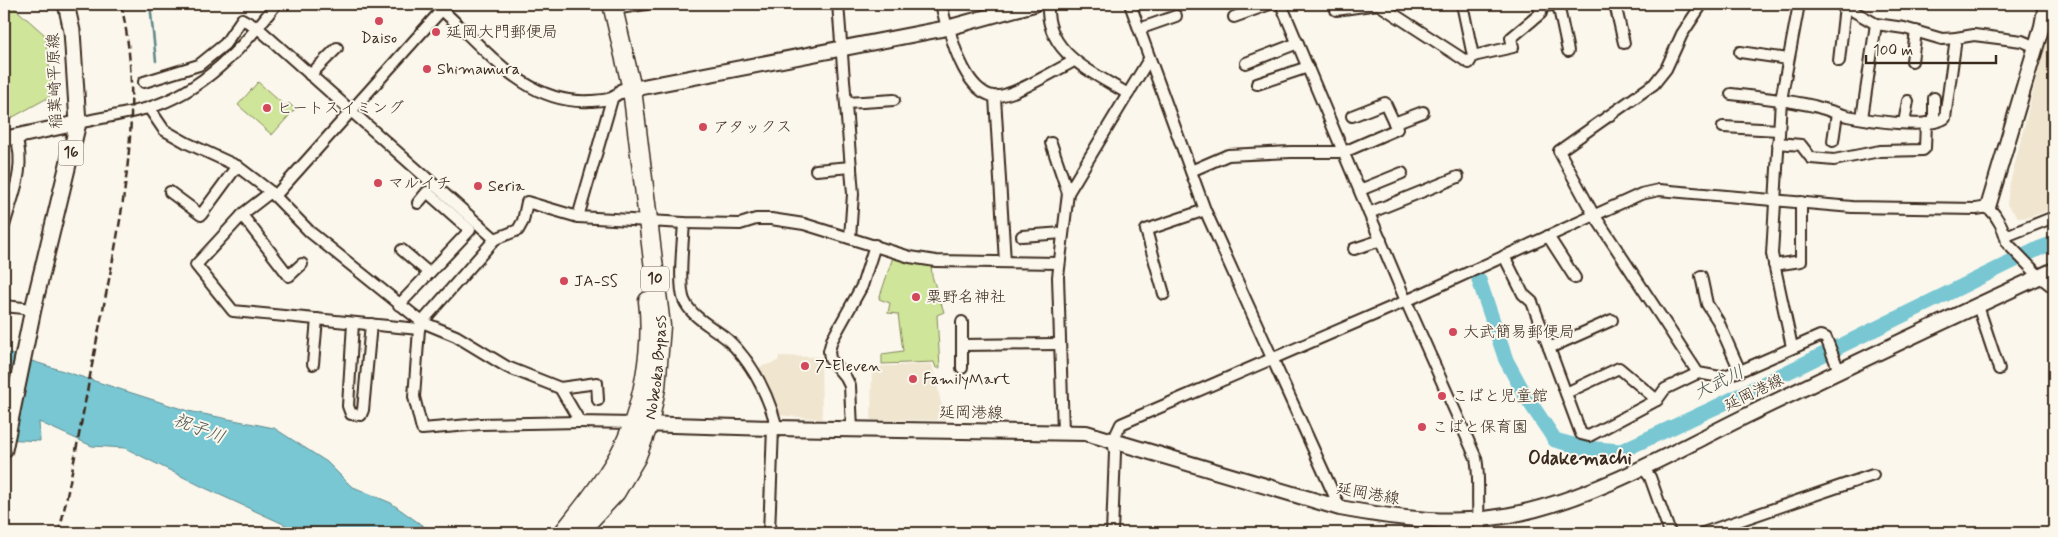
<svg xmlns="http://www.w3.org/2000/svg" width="2058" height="537" font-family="Mynerve,'Klee One',sans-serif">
  <rect width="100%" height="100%" fill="#fbf7ec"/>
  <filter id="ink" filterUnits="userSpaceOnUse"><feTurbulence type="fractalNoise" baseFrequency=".02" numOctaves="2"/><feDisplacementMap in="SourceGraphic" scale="10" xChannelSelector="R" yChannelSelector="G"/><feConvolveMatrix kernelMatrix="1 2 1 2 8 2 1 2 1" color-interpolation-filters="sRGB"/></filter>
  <g filter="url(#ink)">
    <g fill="#f0e5cf">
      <polygon points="2054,8 2054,208 2030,217 2019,218 2007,205 2009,187"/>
      <polygon points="779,356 821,357 822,419 777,415 757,368 778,361"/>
      <polygon points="932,364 945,420 871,420 872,367"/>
    </g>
    <g fill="#cfe59a" stroke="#85885c">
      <polygon points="4,4 10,4 45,35 53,95 4,122"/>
      <polygon points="258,82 285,106 289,103 295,109 272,135 238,105"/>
      <polygon points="894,254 931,262 932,276 944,312 937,315 940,368 936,368 934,362 882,364 882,354 903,351 898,314 888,313 890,303 879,299"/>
    </g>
    <polygon fill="#78c7d3" stroke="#60888b" points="4,352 188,411 274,428 327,462 351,486 391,503 433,533 303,533 205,488 125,448 92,446 39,422 40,441 4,439"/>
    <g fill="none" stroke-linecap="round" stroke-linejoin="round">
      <polyline stroke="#60888b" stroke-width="2.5" points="150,4 156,61"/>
      <polyline stroke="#78c7d3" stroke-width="15" points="1479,280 1506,360 1525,395 1555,440 1584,448 1621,451 1714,408 2040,248 2054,243"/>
      <defs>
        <g id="street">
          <path d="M435,4C482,43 522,105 590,101C604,100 610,101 622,91"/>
          <polyline points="838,4 853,194 850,238"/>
          <polyline points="941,4 947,28"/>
          <path d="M1048,4C1045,54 1093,72 1128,94"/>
          <polyline points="1130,4 1205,210 1340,508"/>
          <path d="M1281,4L1406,301L1476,458C1481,483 1475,508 1481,533"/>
          <polyline points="1615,4 1624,43"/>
          <polyline points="1702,4 1682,34 1666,69 1654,84 1559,151 1591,210 1698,373 1720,377 1740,371 1820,336 1826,338 1839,371"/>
          <polyline points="1841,4 1876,24 1904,28 1942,39 1956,38 1974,35 2022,41 2036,47"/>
          <polyline points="1539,7 1558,4 1568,51"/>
          <polyline points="613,9 646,4"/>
          <polyline points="1336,10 1378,4 1469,63 1473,56 1462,4"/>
          <polyline points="1234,17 1270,4"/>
          <path d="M949,28C954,49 968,91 993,96C1010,99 1058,69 1074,61"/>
          <polyline points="1139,29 1176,16"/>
          <polyline points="1740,52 1788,59"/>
          <polyline points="1473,56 1513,47 1511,38 1541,13 1538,4"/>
          <polyline points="1839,61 1845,6"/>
          <polyline points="1912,61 1916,31"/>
          <polyline points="1246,63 1298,43"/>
          <polyline points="310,75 337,48"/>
          <polyline points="144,82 199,65 225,44 242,19 258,28 495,239"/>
          <polyline points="1257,84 1308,67"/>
          <path d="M1731,94C1759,97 1787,100 1814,106C1825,109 1836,113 1847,116C1867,120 1929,130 1945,118L1956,38"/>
          <polyline points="995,97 1005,262"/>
          <polyline points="847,103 894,100"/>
          <polyline points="149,108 164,130 187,143 237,166 271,192 310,232 422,322 456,336 507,367 560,388 580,422 632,423"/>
          <polyline points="1862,118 1876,24"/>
          <polyline points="1934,122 1934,98"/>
          <path d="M78,123C101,118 125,114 148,108C202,92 244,47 276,4"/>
          <polyline points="1394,123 1423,112"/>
          <polyline points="1904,123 1908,101"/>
          <polyline points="1723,127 1779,130"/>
          <polyline points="1833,141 1837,113"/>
          <polyline points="1051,143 1068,193"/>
          <polyline points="1778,143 1801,145 1811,158 1834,160 1880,151 1923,150 1925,148 1926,123"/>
          <polyline points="816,170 851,167"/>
          <polyline points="1191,171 1228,155 1291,152 1344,152 1397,129 1385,103 1352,116"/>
          <polyline points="1360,190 1402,173"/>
          <polyline points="170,192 201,215 237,166"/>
          <polyline points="271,192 245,212 196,265 233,311 419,329 422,322 495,239 518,230 523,221 527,202 578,217 684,223 740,224 756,219 771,219 804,224 910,257 936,261 1059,263"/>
          <polyline points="275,196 447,4"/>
          <polyline points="1369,213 1458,177"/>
          <polyline points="242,215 289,276 302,264"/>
          <polyline points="578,217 612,99"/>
          <path d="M684,223C683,241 678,285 684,300C691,317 714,328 727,339C753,363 768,394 777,428"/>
          <path d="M4,226C13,193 26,170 16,136"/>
          <polyline points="1022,236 1063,233"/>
          <polyline points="1548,236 1575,278"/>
          <polyline points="2006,236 2054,217"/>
          <polyline points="1354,249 1381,240"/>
          <polyline points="402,250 429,273"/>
          <polyline points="1504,256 1523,294 1532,302 1581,434 1589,436 1657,400 1665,389 1698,373"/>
          <polyline points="1774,265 1801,261 1801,202"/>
          <polyline points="1701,276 1707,304 1718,321 1740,371"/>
          <polyline points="1164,294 1146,230 1205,210"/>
          <polyline points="399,305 470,230 427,192 418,203"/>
          <polyline points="4,306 33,309"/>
          <polyline points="1978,306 1999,369"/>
          <polyline points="353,323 348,406 351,414 361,415 363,410 371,324"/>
          <polyline points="419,329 414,397 422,429 481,424 580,422"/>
          <polyline points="962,345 1059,344"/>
          <polyline points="1792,347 1772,254 1781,100 1799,4"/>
          <polyline points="1549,348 1612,320"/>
          <polyline points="313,364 317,319"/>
          <polyline points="962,368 962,322"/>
          <polyline points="560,388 597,383 598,400"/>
          <polyline points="1566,393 1619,368 1657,400"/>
          <polyline points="852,429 850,386 846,378 830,359 829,351 832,340 862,286 875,245"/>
          <polyline points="1063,432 1058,277 1068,193 1149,59"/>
          <polyline points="1642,467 1650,477 1670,533"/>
          <polyline points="769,533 773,428"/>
          <path d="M1112,533L1115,452L1113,441L1121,424L1406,301L1641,194L1659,190L1852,207L1976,209L1988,207C1997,216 2005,230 2007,243L2040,277L2054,288"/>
          <polyline points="1703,533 1873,475"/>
        </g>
        <g id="secondary">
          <polyline points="622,91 947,28 1034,4"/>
          <polyline points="4,139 78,123"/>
          <polyline points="1988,207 2042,26 2046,4"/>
          <path d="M641,424L773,428L1086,433L1340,508C1399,519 1460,527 1520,513C1601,495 1676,450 1750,414C1851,365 1952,317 2054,270"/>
        </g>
        <polyline id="primary" points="4,450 33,309 78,123 72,31 66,4"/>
        <g id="highway">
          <path d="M563,533C583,508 603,483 619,455C642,413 654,349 648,301"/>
          <path id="s1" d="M578,533L616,492L636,458L649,424L656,388L661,326L632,89L612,4"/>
        </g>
      </defs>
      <use href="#street" stroke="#3b2a1e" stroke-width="14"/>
      <use href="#secondary" stroke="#3b2a1e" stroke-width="18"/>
      <use href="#primary" stroke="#3b2a1e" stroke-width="19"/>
      <use href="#highway" stroke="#3b2a1e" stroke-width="21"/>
      <use href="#street" stroke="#fbf7ec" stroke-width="10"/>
      <use href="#secondary" stroke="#fbf7ec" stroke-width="14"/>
      <use href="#primary" stroke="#fbf7ec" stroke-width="15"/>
      <use href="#highway" stroke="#fbf7ec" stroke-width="18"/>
      <path stroke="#3b2a1e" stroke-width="2.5" stroke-dasharray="8 4" stroke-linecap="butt" d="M59,533C73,471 84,407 96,344C118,233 147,117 121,4"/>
    </g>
  </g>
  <g fill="#d1495b" stroke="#fbf7ec" stroke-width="2">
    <circle cx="379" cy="21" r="5"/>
    <circle cx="436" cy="32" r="5"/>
    <circle cx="427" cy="69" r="5"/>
    <circle cx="267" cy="108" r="5"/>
    <circle cx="703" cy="127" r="5"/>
    <circle cx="378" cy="183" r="5"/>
    <circle cx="478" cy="186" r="5"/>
    <circle cx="564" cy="281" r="5"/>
    <circle cx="916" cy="297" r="5"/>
    <circle cx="1453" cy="332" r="5"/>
    <circle cx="805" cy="366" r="5"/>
    <circle cx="913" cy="379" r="5"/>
    <circle cx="1442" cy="396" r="5"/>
    <circle cx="1422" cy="427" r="5"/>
  </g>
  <g text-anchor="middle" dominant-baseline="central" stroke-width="4" stroke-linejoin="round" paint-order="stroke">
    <g fill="#fbf7ec" stroke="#75685c" stroke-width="1">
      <rect x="58.5" y="140.5" width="25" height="25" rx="4"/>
      <rect x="641" y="266.5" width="28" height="25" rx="4"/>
    </g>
    <g font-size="15" font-weight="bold" fill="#3b2a1e">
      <text x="71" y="153">16</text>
      <text x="655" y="279">10</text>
    </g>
    <g font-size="16" fill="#3b2a1e" stroke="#fbf7ec" text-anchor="start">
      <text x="446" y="32">延岡大門郵便局</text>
      <text x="379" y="38" text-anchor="middle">Daiso</text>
      <text x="437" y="69">Shimamura</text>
      <text x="277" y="108">ヒートスイミング</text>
      <text x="713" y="127">アタックス</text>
      <text x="388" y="183">マルイチ</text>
      <text x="488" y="186">Seria</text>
      <text x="574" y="281">JA-SS</text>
      <text x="926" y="297">粟野名神社</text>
      <text x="1463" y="332">大武簡易郵便局</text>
      <text x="815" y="366">7-Eleven</text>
      <text x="923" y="379">FamilyMart</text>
      <text x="1452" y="396">こばと児童館</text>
      <text x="1432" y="427">こばと保育園</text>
    </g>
    <g font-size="16" fill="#3b2a1e" stroke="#fbf7ec">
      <text transform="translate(55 81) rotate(-92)">稲葉崎平原線</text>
      <text stroke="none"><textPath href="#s1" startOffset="189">Nobeoka Bypass</textPath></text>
      <text transform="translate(1754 393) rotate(-26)">延岡港線</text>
      <text transform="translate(971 413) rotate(1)">延岡港線</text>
      <text transform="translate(1368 494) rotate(10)">延岡港線</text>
    </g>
    <g font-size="18" font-style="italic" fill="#4d5954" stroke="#fbf7ec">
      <text transform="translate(1719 383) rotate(-26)">大武川</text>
      <text transform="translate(199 429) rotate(21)">祝子川</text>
    </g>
    <g font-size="19" font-weight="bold" fill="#3b2a1e" stroke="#fbf7ec">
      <text x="1580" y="458">Odakemachi</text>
    </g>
  </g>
  <rect width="2058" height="537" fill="none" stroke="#fbf7ec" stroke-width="20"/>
  <rect x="10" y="10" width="2038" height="517" fill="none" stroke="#3b2a1e" stroke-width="2" filter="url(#ink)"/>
  <path d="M1866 55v8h130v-8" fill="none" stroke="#3b2a1e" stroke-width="2.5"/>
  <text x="1873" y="55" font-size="15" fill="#3b2a1e" stroke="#fbf7ec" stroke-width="4" paint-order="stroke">100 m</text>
</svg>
